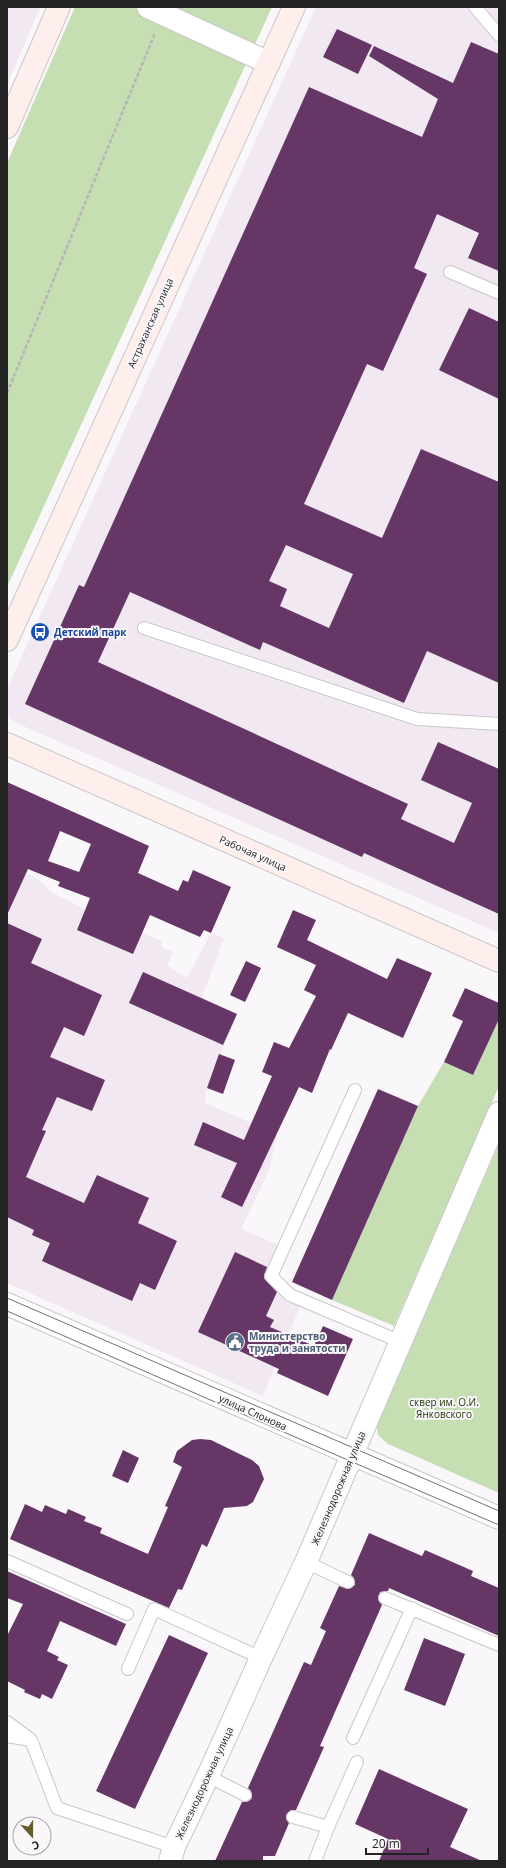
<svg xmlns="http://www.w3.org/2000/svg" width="506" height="1868" font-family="'Open Sans',sans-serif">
  <rect width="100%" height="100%" fill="#faf7fa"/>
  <g fill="#f1e8f1">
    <polygon points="7,7 40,7 7,85"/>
    <polygon points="316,7 499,7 499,933 14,722 7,714 7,689"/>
    <polygon points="7,865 35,877 52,892 85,910 162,941 161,947 173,952 167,965 187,978 211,933 224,938 202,998 237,1014 207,1088 205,1103 277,1134 269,1171 241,1229 281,1246 263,1287 301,1304 263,1396 7,1283"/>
  </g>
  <g fill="#c5deb2">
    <polygon points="75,7 272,7 7,587 7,163"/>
    <polygon points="499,1019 499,1086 394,1326 332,1300 418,1106 444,1062 473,1075"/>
    <polygon points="499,1144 499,1493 388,1444 378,1435 376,1425"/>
  </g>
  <g fill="#663766" fill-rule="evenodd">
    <polygon points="337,29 372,45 358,74 323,57"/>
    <path d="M471,42L499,54V271L468,258L479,233L437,214L414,268L427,274L383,371L367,364L304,504L382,538L421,449L499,482V683L427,651L404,703L263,642L260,650L130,592L98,662L408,804L401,819L454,843L472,803L421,780L438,742L499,769V914L364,853L362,857L25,704L79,585L84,587L309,87L422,137L438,99L369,56L374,46L453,83ZM286,545L353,574L329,628L280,606L287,589L269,581Z"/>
    <polygon points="469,308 499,322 499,399 439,370"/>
    <path d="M7,782L149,846L138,873L178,891L183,880L188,882L193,870L231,887L211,933L204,930L200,937L150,915L133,954L77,930L90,898L58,886L60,882L28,869L7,915ZM60,831L91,844L79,872L48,861Z"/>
    <polygon points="293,910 316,920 307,940 387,979 397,958 432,973 403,1038 348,1013 331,1050 330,1049 312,1093 299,1087 242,1207 221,1197 237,1163 194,1145 203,1122 244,1140 272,1076 262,1072 274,1042 289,1048 316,996 304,990 316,965 277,947"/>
    <polygon points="7,923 42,939 31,963 102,995 84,1036 64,1027 50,1057 105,1080 92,1111 57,1097 42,1130 46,1131 26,1177 84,1203 97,1175 149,1198 138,1223 177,1241 155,1290 140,1283 132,1301 42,1261 50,1243 32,1235 34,1230 7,1217"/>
    <polygon points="246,961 261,968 245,1002 230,995"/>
    <polygon points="143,972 237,1014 223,1045 129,1003"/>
    <polygon points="465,988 499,1003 499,1019 473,1075 444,1062 463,1021 452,1016"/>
    <polygon points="219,1054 235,1060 223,1094 207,1088"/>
    <polygon points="378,1089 418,1106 332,1300 292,1282"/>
    <polygon points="235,1252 267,1267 264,1278 277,1292 266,1316 274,1320 270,1327 314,1346 323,1326 353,1339 328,1396 277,1373 279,1369 198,1332"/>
    <polygon points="200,1439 211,1440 252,1460 259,1466 264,1479 253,1502 247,1506 224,1508 207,1547 202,1544 182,1590 178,1589 169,1608 10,1539 25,1504 42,1512 45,1505 66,1514 68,1509 86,1517 84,1521 102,1528 100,1533 148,1554 168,1507 165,1506 182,1467 173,1462 177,1451 192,1440"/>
    <polygon points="123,1450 139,1458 128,1483 112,1476"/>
    <polygon points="369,1533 422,1556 425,1550 473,1571 471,1576 499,1588 499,1636 389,1588 388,1591 380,1592 378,1599 382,1605 320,1746 324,1747 296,1810 291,1810 286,1815 286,1819 289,1823 275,1856 263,1856 263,1861 215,1861 242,1802 249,1801 252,1798 251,1791 248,1788 304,1662 311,1665 326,1631 320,1628 339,1586 348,1589 355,1585 354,1578 351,1575"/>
    <polygon points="7,1571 126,1624 116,1646 60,1621 47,1651 59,1657 57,1660 68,1665 52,1699 42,1694 40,1699 24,1692 25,1690 7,1681 7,1636 23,1604 7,1598"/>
    <polygon points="169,1635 208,1653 135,1809 96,1791"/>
    <polygon points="424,1638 465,1654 445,1706 404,1690"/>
    <polygon points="379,1769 468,1809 450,1847 482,1861 379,1861 388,1839 355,1824"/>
  </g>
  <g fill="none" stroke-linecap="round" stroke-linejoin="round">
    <defs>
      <g id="lane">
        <polyline points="475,7 499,35"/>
        <polyline points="450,272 499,293"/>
        <polyline points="144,628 417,719 499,724"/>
        <polyline points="355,1090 271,1276 290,1295 401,1342"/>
        <polyline points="7,1561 127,1614"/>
        <polyline points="306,1562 348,1582"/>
        <polyline points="385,1598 499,1645"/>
        <polyline points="128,1669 154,1609 261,1658"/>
        <polyline points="7,1722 30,1739"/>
        <polyline points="7,1736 31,1740 57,1808 174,1847"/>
        <polyline points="353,1738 412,1608"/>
        <polyline points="208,1776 245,1795"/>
        <polyline points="293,1817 328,1827 357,1762"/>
        <polyline points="315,1861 328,1827"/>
      </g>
      <g id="street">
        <polyline points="148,7 269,63"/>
        <polyline points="7,1304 499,1518"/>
        <polyline points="170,1861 174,1847 208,1776 261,1658 306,1562 499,1113"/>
      </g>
      <g id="secondary">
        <polyline points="7,127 59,7"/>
        <polyline points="7,640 294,7"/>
        <polyline points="7,744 499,961"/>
      </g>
    </defs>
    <use href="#lane" stroke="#c9c7c9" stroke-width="14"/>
    <use href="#street" stroke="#c9c7c9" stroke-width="24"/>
    <use href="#secondary" stroke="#c9c7c9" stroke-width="24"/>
    <polyline stroke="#b7b5b7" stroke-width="2.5" stroke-dasharray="4 2" stroke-linecap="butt" points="7,393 155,33"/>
    <use href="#lane" stroke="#fff" stroke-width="12"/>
    <use href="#street" stroke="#fff" stroke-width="22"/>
    <use href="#secondary" stroke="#feefed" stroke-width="22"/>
    <g stroke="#727072" stroke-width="1">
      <polyline points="7,1298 499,1511"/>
      <polyline points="7,1311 350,1461 499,1525"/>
    </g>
  </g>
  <defs>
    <symbol id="bus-disc" viewBox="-11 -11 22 22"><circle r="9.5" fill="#1a4fb4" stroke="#faf7fa"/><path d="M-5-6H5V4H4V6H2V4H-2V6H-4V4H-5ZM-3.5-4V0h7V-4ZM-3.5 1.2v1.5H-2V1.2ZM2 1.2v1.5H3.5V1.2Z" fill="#fff"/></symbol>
    <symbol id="civic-disc" viewBox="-11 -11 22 22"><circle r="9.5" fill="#5c6f8a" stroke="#faf7fa"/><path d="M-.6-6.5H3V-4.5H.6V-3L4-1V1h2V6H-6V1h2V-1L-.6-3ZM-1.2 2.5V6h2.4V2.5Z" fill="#fff"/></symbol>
  </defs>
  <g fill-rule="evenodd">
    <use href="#bus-disc" x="29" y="621" width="22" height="22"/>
    <use href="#civic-disc" x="224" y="1331" width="22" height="22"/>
  </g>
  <g text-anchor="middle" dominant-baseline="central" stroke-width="4" stroke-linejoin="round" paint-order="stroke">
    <g font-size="10" fill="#242324" stroke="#faf7fa">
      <text transform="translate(150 323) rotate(-66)">Астраханская улица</text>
      <text transform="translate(253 853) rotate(24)">Рабочая улица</text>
      <text transform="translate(253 1412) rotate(24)">улица Слонова</text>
      <text transform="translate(338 1488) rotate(-67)">Железнодорожная улица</text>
      <text transform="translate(204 1783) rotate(-65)">Железнодорожная улица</text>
    </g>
    <g font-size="10" font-weight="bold" fill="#164399" stroke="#faf7fa" text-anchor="start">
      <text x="54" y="632">Детский парк</text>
    </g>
    <g font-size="10" font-weight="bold" fill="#4e5e75" stroke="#faf7fa" text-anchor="start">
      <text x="249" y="1336">Министерство<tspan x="249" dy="12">труда и занятости</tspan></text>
    </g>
    <g font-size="10" fill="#23390b" stroke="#faf7fa">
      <text x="444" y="1402">сквер им. О.И.<tspan x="444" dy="12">Янковского</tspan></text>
    </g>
  </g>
  <rect width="506" height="1868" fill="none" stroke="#242324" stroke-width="16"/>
  <g transform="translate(32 1836) rotate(159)"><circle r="19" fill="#faf7fa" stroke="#a4a2a4"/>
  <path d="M0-3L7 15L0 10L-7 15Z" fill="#635b28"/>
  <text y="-6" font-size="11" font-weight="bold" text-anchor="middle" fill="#242324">С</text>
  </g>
  <path d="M366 1848v6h62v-6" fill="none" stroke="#242324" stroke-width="2"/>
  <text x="372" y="1848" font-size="12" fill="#242324" stroke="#faf7fa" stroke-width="3" paint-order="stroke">20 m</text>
</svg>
